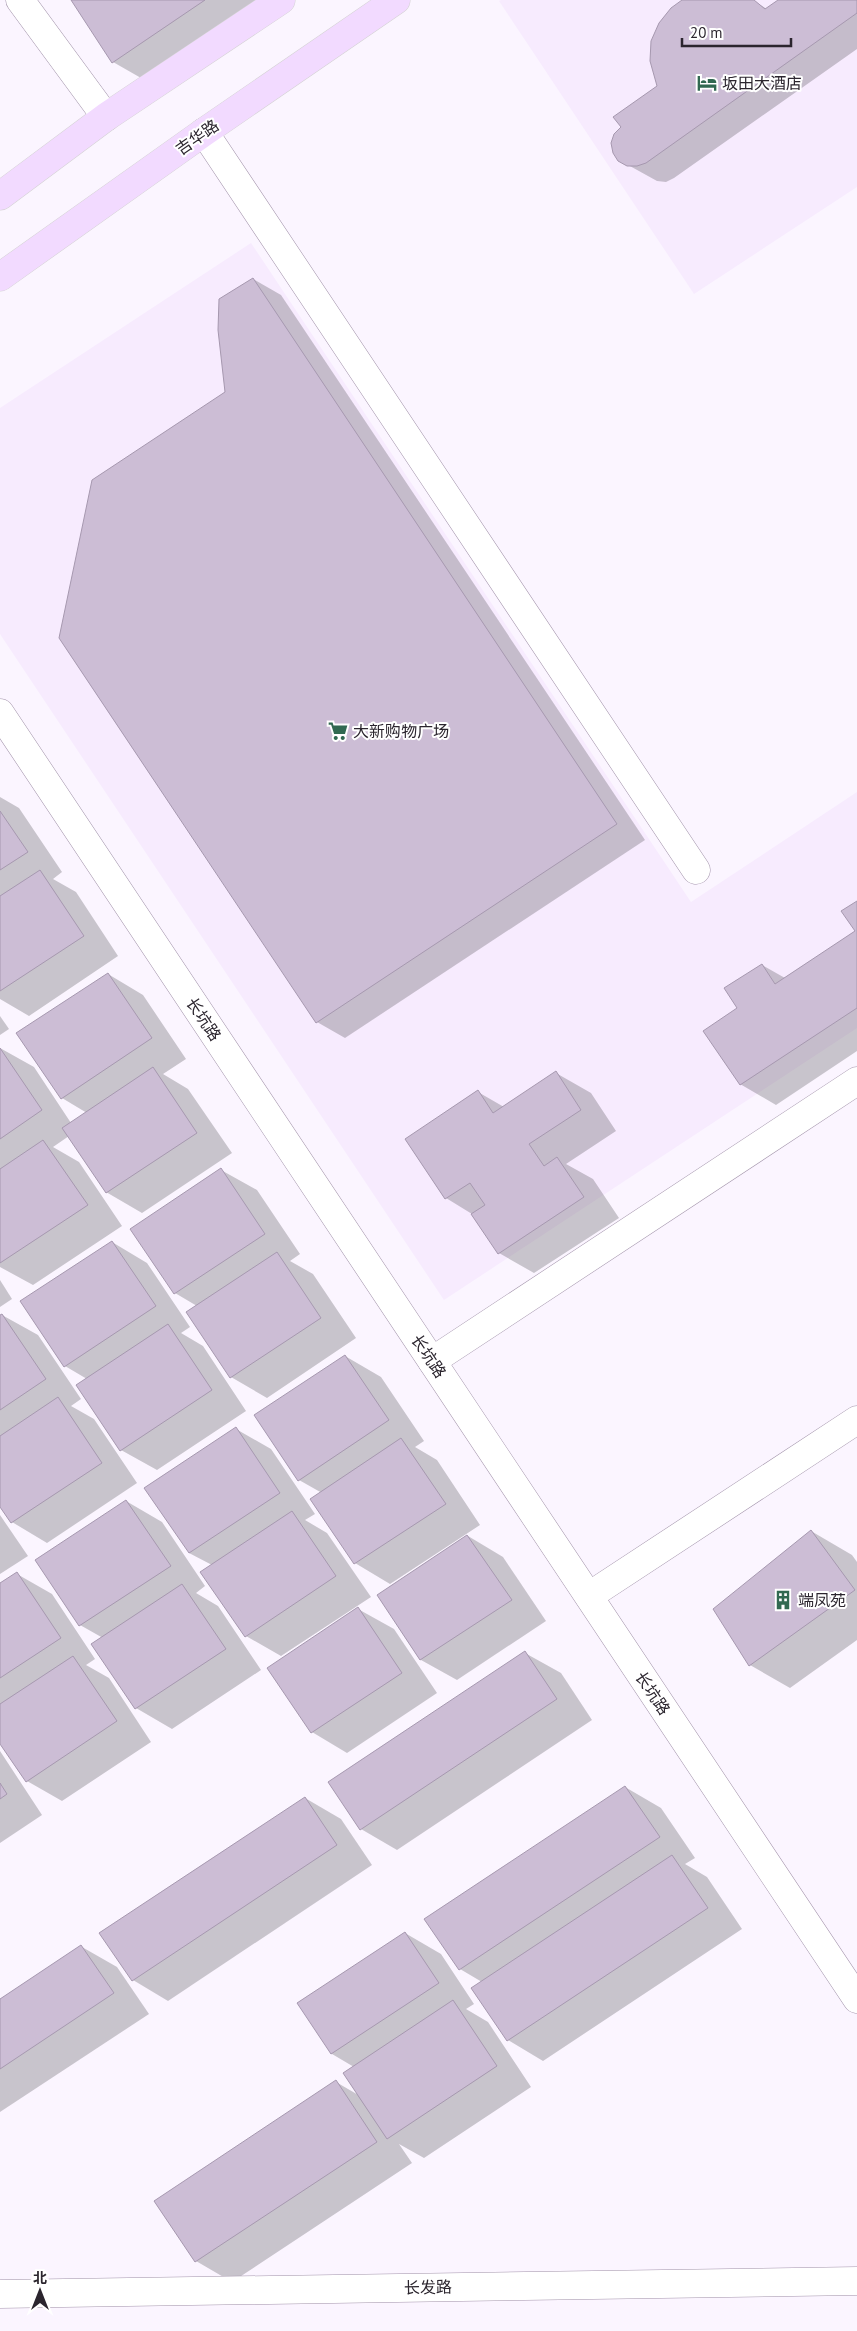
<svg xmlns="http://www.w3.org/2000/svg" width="857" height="2331" font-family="'PT Sans','Noto Sans SC',sans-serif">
  <rect width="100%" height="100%" fill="#fbf5ff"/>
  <g fill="#f7ebfe">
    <polygon points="501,0 857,0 857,187 694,294 499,1"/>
    <polygon points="251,243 691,902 857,792 857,1028 444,1300 0,634 0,408"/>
  </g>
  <g fill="#0003">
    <polygon points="72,0 257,0 141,78 113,62"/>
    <polygon points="684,0 752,0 767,9 780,0 857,0 857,49 674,178 666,182 657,181 619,160 658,87"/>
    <polygon points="253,279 281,295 645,840 345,1038 317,1022 226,392"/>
    <polygon points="0,797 19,808 62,872 53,879 76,892 118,956 29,1016 0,999"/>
    <polygon points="857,902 857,1051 776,1105 740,1084 739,1009 762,965 785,978 856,931"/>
    <polygon points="108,974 143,995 186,1059 163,1074 188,1089 232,1153 142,1213 106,1192 69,1136 53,1147 79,1162 122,1226 33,1285 0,1267 0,1048 34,1067 71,1123 87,1113 62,1098"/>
    <polygon points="0,1016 9,1029 0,1035"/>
    <polygon points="556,1073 591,1093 616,1131 566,1164 593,1179 619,1218 534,1273 499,1253 472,1214 446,1198 478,1092 504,1107"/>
    <polygon points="221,1170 257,1190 300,1254 290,1261 313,1274 356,1338 267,1398 231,1377 197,1306 175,1293"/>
    <polygon points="112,1242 147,1263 190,1327 181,1333 203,1346 246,1411 157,1470 121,1450 87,1379 65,1366"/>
    <polygon points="0,1280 12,1299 0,1307"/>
    <polygon points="2,1315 38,1335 81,1399 71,1406 94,1419 137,1483 47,1543 12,1522 0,1505 0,1317"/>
    <polygon points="345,1356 381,1377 424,1441 415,1447 437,1460 480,1525 390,1584 355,1563 312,1499 322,1493 299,1480"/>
    <polygon points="236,1429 271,1449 315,1514 305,1520 327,1533 371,1597 281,1656 246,1636 212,1565 189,1553"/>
    <polygon points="126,1501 162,1522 205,1586 196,1593 218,1606 261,1670 172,1729 136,1708 93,1644 103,1638 80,1625"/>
    <polygon points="0,1515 28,1556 0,1574"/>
    <polygon points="811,1531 852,1555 857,1562 857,1640 790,1688 750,1665"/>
    <polygon points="468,1536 503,1557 546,1621 457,1680 421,1660 378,1596"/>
    <polygon points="17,1574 52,1594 95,1659 86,1665 109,1678 151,1742 62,1801 27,1781 0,1742 0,1585"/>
    <polygon points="358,1609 394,1629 437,1693 347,1753 312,1732"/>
    <polygon points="525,1653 561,1673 592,1720 397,1850 361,1829 330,1782"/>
    <polygon points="0,1751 42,1815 0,1843"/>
    <polygon points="625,1787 661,1808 695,1858 685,1864 707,1877 742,1929 543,2061 508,2040 482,1982 460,1969"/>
    <polygon points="305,1798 341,1819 372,1865 168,2001 133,1980"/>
    <polygon points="405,1933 441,1954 474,2004 466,2009 488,2022 531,2087 424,2158 399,2144 412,2163 232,2282 196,2261 156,2201 336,2082 360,2096 354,2067 332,2054 299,2003"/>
    <polygon points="82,1947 117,1967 149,2014 0,2112 0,2000"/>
  </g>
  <g fill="#ccbdd5" stroke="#a698af">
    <polygon points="71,0 205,0 112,63"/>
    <polygon points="682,0 754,0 765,9 778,0 857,0 857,13 646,163 637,166 627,166 618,161 613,153 611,143 614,134 621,127 613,117 657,86 650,61 651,41 659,23 671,8"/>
    <polygon points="253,278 617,824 316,1023 59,638 92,480 225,392 218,330 219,299"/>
    <polygon points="0,811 28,852 0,870"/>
    <polygon points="40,870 84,936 0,991 0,896"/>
    <polygon points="857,901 857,1008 740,1085 703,1031 737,1008 724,988 762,964 775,984 855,931 841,911"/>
    <polygon points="108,973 152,1038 61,1099 16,1033"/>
    <polygon points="0,1048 42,1110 0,1139"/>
    <polygon points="153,1067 197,1133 106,1193 62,1128"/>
    <polygon points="556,1071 581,1110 529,1144 544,1166 557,1157 584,1197 498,1254 471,1214 485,1205 470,1183 445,1199 405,1139 478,1090 493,1113"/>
    <polygon points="43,1140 88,1205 0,1263 0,1169"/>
    <polygon points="221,1168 265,1234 174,1294 130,1229"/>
    <polygon points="112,1241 156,1306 64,1367 20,1301"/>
    <polygon points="277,1252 321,1318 230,1378 186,1312"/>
    <polygon points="2,1314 46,1379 0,1410 0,1315"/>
    <polygon points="168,1324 212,1390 120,1451 76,1385"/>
    <polygon points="345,1355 389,1420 298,1481 254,1415"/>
    <polygon points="58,1397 102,1463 11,1523 0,1507 0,1436"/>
    <polygon points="236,1427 280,1493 189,1553 144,1488"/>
    <polygon points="401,1438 446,1504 354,1564 310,1499"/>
    <polygon points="126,1500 171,1566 79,1626 35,1560"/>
    <polygon points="292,1511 336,1576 245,1637 200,1572"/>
    <polygon points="811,1530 855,1590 749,1666 713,1609"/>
    <polygon points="467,1535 512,1600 420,1660 377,1595"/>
    <polygon points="17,1572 61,1638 0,1678 0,1583"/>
    <polygon points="182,1584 226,1649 135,1709 91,1644"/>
    <polygon points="358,1607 402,1673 311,1733 267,1668"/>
    <polygon points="525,1651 557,1699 360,1830 328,1782"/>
    <polygon points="73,1656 117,1721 26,1782 0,1744 0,1704"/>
    <polygon points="0,1783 7,1794 0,1799"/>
    <polygon points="625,1786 660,1837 459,1970 424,1919"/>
    <polygon points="305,1797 337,1845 132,1981 99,1933"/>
    <polygon points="672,1855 708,1908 507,2041 471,1988"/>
    <polygon points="405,1932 439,1983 331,2054 297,2003"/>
    <polygon points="81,1945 114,1993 0,2069 0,1999"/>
    <polygon points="453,2000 497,2066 387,2139 343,2073"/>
    <polygon points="336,2080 377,2142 195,2262 154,2201"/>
  </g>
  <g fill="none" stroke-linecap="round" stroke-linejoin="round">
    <defs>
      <g id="minor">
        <polyline points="20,0 106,117"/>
        <polyline points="204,132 696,870"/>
        <polyline points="0,713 857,1999"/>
        <polyline points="432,1361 857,1081"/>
        <polyline points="589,1596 857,1420"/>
        <polyline points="0,2294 857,2281"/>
      </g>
      <g id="major">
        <polyline points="0,196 106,117 281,0"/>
        <polyline points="0,277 204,132 396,0"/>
      </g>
    </defs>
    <use href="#minor" stroke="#a293aa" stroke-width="29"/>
    <use href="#major" stroke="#d5d3d5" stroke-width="29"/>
    <use href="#minor" stroke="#fff" stroke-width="28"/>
    <use href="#major" stroke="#f2daff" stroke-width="28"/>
  </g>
  <defs>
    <symbol id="hotel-bare" viewBox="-9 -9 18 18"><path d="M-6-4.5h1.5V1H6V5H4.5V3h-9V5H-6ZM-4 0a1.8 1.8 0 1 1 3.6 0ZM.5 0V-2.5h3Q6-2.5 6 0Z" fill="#316951" stroke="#fff" stroke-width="2.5" paint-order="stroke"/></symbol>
    <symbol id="supermarket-bare" viewBox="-9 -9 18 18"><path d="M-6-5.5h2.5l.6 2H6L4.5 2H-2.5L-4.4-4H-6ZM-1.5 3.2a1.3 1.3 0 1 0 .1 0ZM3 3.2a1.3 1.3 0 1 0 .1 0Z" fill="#316951" stroke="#fff" stroke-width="2.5" paint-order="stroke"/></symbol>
    <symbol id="building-bare" viewBox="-9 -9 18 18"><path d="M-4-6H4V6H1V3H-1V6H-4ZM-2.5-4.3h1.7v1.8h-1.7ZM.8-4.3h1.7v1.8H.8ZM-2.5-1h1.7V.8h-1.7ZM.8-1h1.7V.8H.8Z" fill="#316951" stroke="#fff" stroke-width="2.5" paint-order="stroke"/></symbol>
  </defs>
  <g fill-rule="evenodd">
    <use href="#hotel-bare" x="693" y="69" width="28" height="28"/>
    <use href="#supermarket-bare" x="324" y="717" width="28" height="28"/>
    <use href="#building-bare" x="769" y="1586" width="28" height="28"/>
  </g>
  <g text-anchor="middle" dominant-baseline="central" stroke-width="4" stroke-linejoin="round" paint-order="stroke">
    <g font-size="16" fill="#2b252e" stroke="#fff" text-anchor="start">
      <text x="722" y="83">坂田大酒店</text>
      <text x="353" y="731">大新购物广场</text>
      <text x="798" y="1600">端凤苑</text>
    </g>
    <g font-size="16" fill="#2b252e" stroke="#fff">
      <text transform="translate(197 137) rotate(-35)">吉华路</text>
      <text transform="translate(204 1019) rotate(56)">长坑路</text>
      <text transform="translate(429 1356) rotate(56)">长坑路</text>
      <text transform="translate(653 1693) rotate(56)">长坑路</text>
      <text transform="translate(428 2287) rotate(-1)">长发路</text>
    </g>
  </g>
  <g transform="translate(40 2291)" stroke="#ffffff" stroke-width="4" paint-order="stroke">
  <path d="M0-4L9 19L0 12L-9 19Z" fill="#2b252e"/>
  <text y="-8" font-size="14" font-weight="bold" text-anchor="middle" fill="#2b252e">北</text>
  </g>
  <path d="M682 38v8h109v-8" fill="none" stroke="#2b252e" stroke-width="2.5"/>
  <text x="690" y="38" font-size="15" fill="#2b252e" stroke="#ffffff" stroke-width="4" paint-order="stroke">20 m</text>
</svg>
